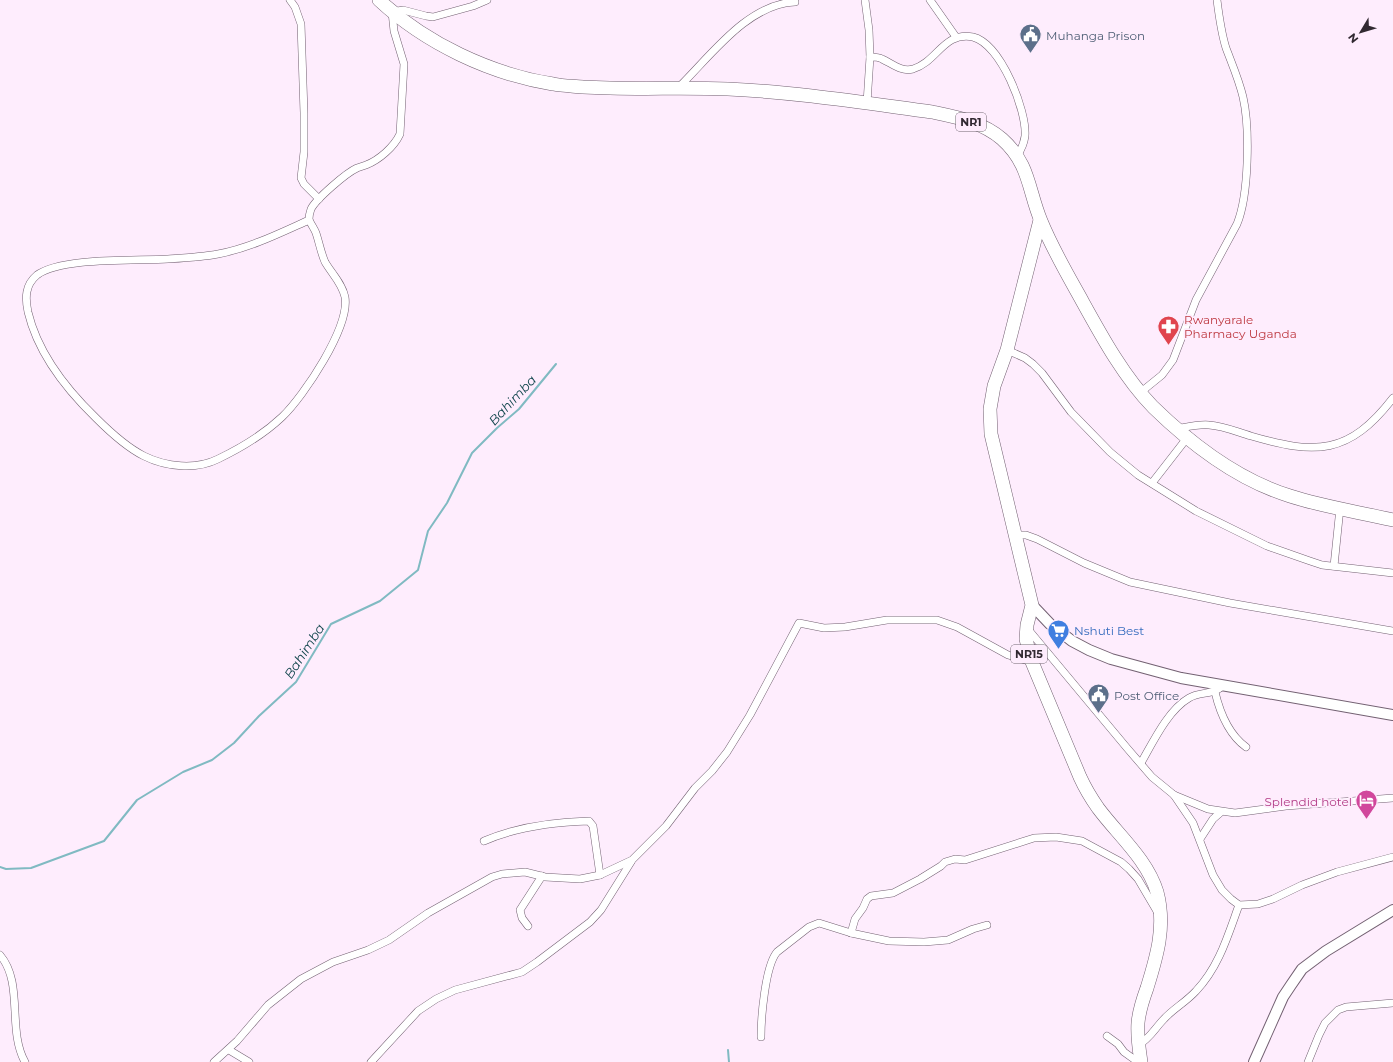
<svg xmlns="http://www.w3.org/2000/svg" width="1393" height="1062" font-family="Montserrat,sans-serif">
  <rect width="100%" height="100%" fill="#feedfd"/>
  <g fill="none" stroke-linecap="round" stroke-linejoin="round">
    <g stroke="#80bac2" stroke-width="2">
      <polyline points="0,867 6,869 31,868 104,841 137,800 183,772 212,760 234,743 259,716 296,682 331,624 380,601 418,570 428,531 447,503 472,453 497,428 519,409 556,364"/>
      <polyline points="728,1050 729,1062"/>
    </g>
    <defs>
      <g id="street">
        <polyline points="290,0 295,7 301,24 304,113 304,152 301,178 304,184 319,199"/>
        <polyline points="865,0 869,30 870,57 867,103"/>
        <polyline points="930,0 956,37"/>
        <path d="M870,57C874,57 879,57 882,59C893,64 901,72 913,69C937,62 944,31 973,37C1001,44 1027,111 1025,136C1024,144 1021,150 1017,156"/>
        <path d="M678,88C710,57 747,4 795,2"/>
        <path d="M309,220C280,233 250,248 218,254C202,257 184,258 168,259C136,261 61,257 37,275C25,285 25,298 28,312C38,354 66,389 96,418C110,432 126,447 144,456C166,467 196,470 218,459C241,448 264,434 282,417C304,396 350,327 345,297C342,283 332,274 325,262C321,253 319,242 316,233C314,228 310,223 309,219C309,216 310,212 311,209C316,199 346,173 357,168C360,167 363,166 366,165C379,160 394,147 400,134L404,64L394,31L392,12L403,10L426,16L433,17L473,6L487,0"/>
        <polyline points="1007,350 1025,358 1033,364 1042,373 1071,412 1110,452 1138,475 1196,511 1267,546 1310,561 1322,565 1393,573"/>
        <path d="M1141,392L1162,375L1173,360L1196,300L1237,224C1249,195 1250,128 1243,97C1239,80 1232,64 1226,48C1221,32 1219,16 1217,0"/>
        <path d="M1176,429C1187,427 1198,424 1209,425C1224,426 1237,432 1251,436C1316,455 1349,455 1393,398"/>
        <polyline points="1152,483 1187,438"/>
        <polyline points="1015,535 1026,535 1037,539 1084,563 1130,582 1230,603 1393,631"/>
        <polyline points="1334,566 1340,508"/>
        <polyline points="1027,628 1127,748 1152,777 1174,795 1208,809 1235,813 1286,806 1393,798"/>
        <path d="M1215,692C1220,713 1228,734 1246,747"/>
        <path d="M1141,763C1153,742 1168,710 1189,698C1201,691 1212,696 1224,685"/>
        <polyline points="1174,795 1193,823 1213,875 1222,890 1231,899 1239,905 1258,904 1273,899 1302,885 1337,872 1393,857"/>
        <polyline points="1200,839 1213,819 1221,812"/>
        <path d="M484,841C516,827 554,822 589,821L593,826L600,875"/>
        <polyline points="528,926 522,918 520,910 542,876"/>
        <polyline points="851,933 889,941 924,942 948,940 973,929 987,925"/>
        <path d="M0,955C24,983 7,1030 25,1062"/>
        <polyline points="1107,1036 1118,1044 1124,1052 1138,1062"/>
        <path d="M761,1037C761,1019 765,966 777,952L809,927L819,923L851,933L855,919L863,908L867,899L871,896L893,893L920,879L941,866L945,862L955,859L965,860L1034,838L1056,837L1082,841L1121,862L1129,869L1138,879L1158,913"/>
        <path d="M1138,1045C1149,1040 1155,1028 1164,1019C1173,1009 1186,1002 1196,991C1219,967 1228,935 1239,905"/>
        <polyline points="229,1050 249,1062"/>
        <polyline points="214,1062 237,1041 268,1005 301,979 333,962 368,950 389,940 428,913 492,877 502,874 525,872 545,877 580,879 600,875 632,860 666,826 695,788 712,771 727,752 750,715 799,623 824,628 845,627 887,620 937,620 957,627 1008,655 1032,662"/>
        <polyline points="371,1062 418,1011 436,999 455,990 522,972 537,962 590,922 601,910 631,862"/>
        <polyline points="1308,1062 1319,1035 1325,1023 1338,1010 1346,1007 1393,1003"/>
      </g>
      <g id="secondary">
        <polyline points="1032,605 1050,624 1072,641 1089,650 1111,659 1181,678 1393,715"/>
        <polyline points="1254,1062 1283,997 1291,985 1302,969 1326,951 1393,910"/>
      </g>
      <g id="highway">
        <path d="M379,0C425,43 490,74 553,84C563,86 573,86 583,87C631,90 680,87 728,89C796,92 865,103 932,112C956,117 983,122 1002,139C1030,164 1028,190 1041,221C1052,248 1066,272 1080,297C1101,335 1123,376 1153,407C1192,445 1238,480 1290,496C1324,507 1359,512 1393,520"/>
        <path d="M1040,220L1007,350L994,386L990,409L991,434L1032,605L1027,625L1026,639L1028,647L1032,662L1080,777C1085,788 1091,798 1098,808C1118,835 1147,859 1157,892C1166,926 1157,956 1147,988C1143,999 1139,1011 1138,1023C1137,1036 1139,1049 1141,1062"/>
      </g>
    </defs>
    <use href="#street" stroke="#736172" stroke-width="8"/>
    <use href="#secondary" stroke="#736172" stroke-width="12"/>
    <use href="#highway" stroke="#736172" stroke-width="14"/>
    <use href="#street" stroke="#fff" stroke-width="7"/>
    <use href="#secondary" stroke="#fff" stroke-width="10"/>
    <use href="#highway" stroke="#fff" stroke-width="13"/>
  </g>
  <defs>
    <symbol id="civic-pin" viewBox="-11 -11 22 30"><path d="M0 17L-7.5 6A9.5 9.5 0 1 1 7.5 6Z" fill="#5c6f8a" stroke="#feedfd"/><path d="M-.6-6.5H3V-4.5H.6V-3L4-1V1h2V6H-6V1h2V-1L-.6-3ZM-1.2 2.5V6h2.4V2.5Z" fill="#fff"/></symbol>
    <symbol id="pharmacy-pin" viewBox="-11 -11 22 30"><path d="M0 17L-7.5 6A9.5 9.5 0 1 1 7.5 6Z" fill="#e0444e" stroke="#feedfd"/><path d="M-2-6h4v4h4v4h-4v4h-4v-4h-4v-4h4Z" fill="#fff"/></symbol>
    <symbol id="supermarket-pin" viewBox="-11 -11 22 30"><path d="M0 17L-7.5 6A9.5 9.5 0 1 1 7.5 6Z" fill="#3f7fe0" stroke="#feedfd"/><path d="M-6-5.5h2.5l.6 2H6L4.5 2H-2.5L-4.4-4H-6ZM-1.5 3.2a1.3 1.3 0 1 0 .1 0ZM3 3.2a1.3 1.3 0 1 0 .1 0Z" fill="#fff"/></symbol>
    <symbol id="hotel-pin" viewBox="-11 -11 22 30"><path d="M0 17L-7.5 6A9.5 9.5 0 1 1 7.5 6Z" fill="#d1479c" stroke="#feedfd"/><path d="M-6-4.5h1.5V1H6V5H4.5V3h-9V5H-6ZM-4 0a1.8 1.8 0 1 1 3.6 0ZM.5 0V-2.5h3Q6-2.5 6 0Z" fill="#fff"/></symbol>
  </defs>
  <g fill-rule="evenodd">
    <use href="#civic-pin" x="1018" y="22" width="25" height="34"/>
    <use href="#pharmacy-pin" x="1156" y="314" width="25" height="34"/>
    <use href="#supermarket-pin" x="1046" y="618" width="25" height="34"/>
    <use href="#civic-pin" x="1086" y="682" width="25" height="34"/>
    <use href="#hotel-pin" x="1354" y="788" width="25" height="34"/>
  </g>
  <g text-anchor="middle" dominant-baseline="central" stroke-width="3.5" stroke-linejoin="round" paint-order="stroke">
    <g fill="#feedfd" stroke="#6e646e" stroke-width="1">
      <rect x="956" y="113" width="30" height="18" rx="3"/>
      <rect x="1011" y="645" width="36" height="18" rx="3"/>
    </g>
    <g font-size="11" font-weight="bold" fill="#312931">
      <text x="971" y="122">NR1</text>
      <text x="1029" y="654">NR15</text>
    </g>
    <g font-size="12" fill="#4e5e75" stroke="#feedfd" text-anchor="start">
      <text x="1046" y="35">Muhanga Prison</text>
      <text x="1114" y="695">Post Office</text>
    </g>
    <g font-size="12" fill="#be3a42" stroke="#feedfd" text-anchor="start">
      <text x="1184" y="319">Rwanyarale<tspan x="1184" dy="14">Pharmacy Uganda</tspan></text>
    </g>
    <g font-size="12" fill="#366cbe" stroke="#feedfd" text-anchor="start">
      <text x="1074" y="630">Nshuti Best</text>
    </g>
    <g font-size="12" fill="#b23c85" stroke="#feedfd" text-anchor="end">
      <text x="1352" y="801">Splendid hotel</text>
    </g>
    <g font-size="13" font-style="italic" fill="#13474e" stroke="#feedfd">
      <text transform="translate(512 400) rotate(-47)">Bahimba</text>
      <text transform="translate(304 651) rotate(-57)">Bahimba</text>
    </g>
  </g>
  <g transform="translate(1361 32) rotate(232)" stroke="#feedfd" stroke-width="3" paint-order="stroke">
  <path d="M0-3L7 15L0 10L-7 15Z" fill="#312931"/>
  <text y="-6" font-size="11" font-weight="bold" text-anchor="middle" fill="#312931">N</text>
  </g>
</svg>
